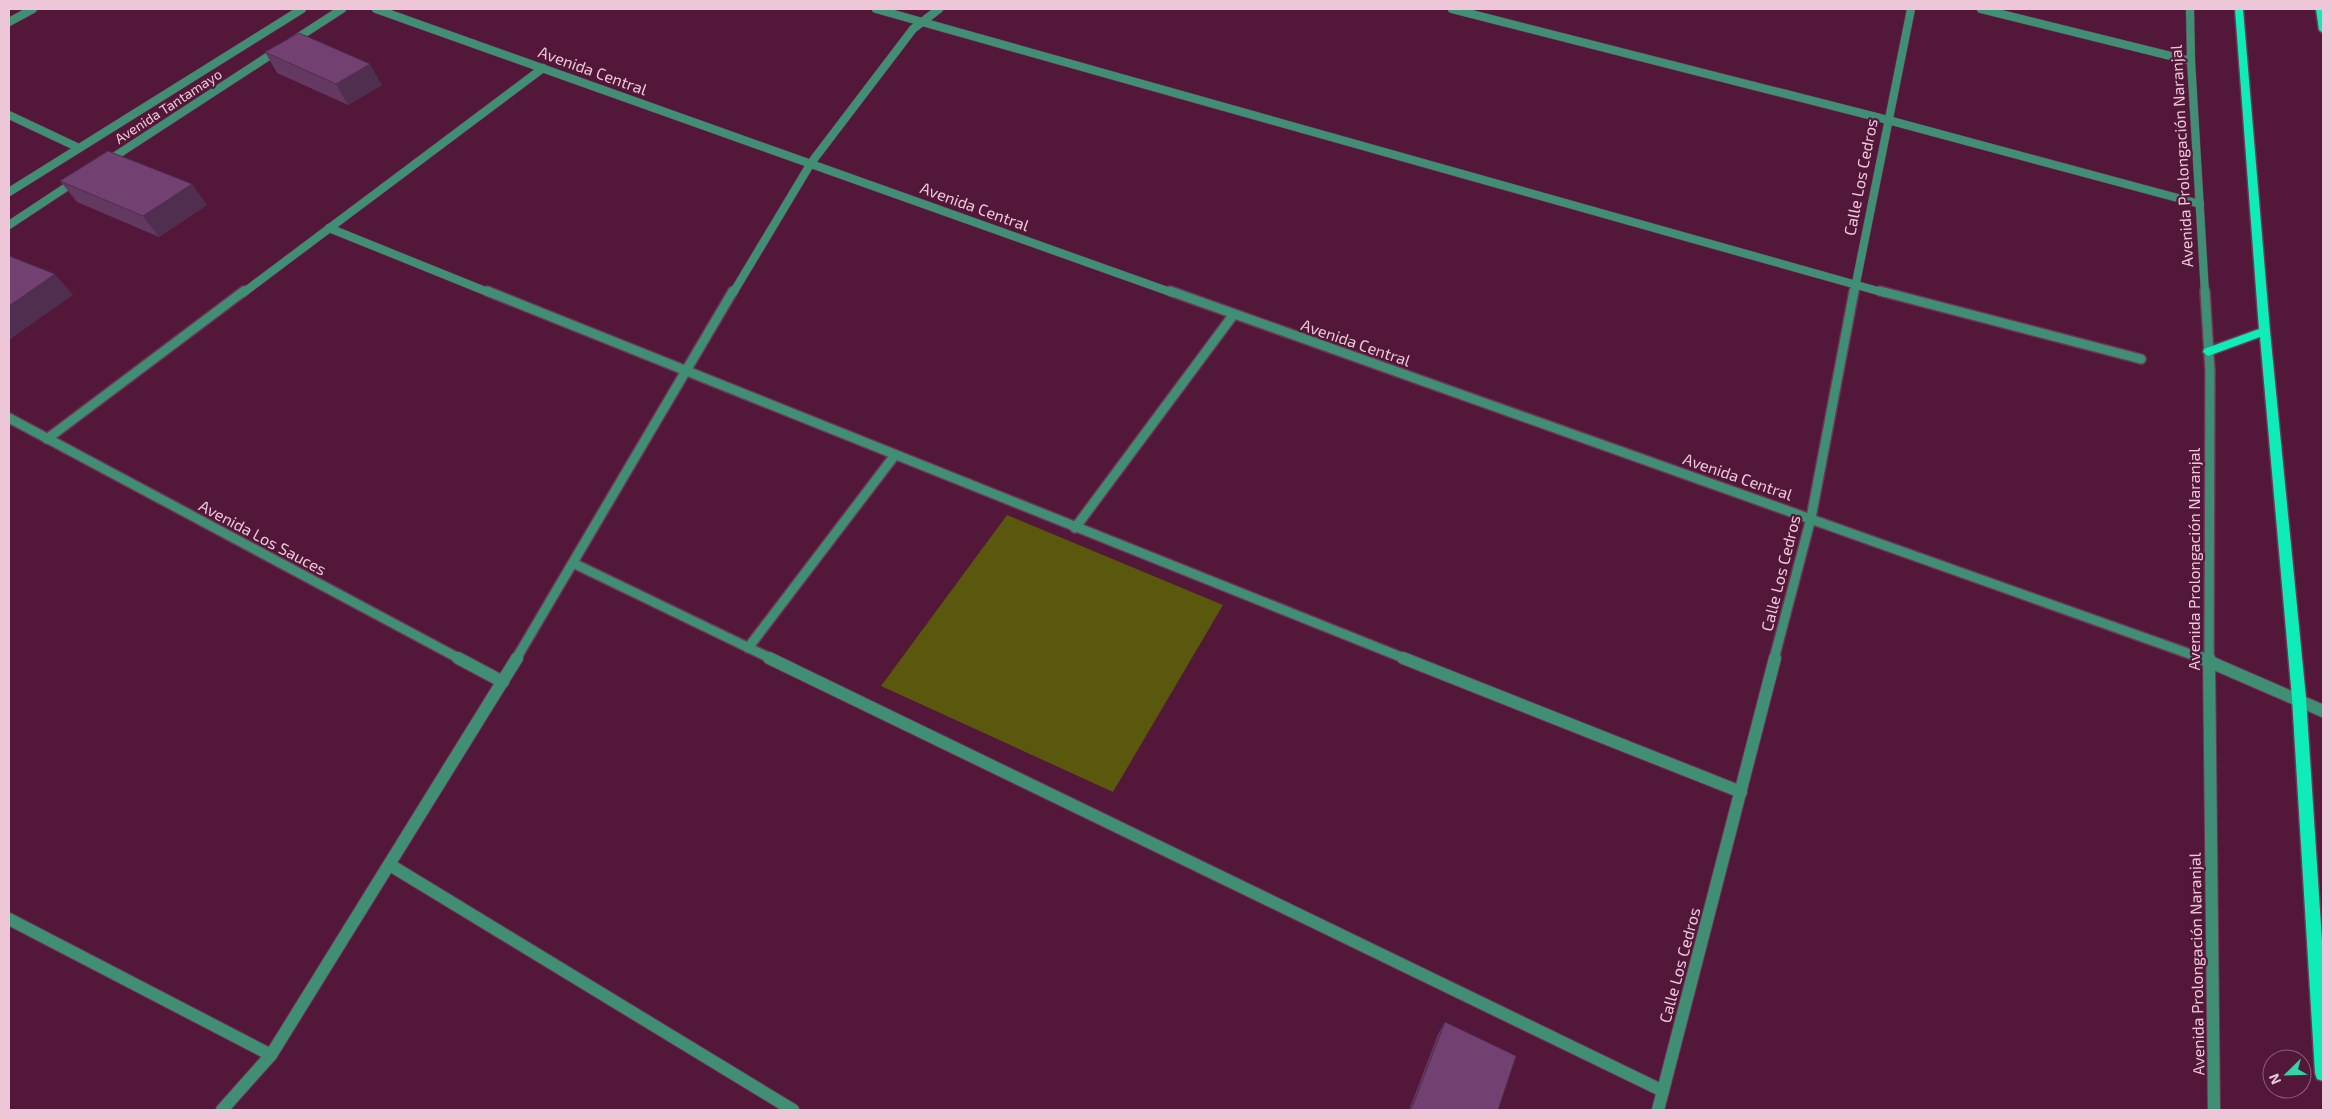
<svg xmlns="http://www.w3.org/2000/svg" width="2332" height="1119" font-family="'Exo 2',sans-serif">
  <rect width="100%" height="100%" fill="#521739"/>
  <polygon fill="#59580d" points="1007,515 1223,605 1113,792 881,686"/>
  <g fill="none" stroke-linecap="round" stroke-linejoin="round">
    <defs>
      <g id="minor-far2">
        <polyline points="376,9 1173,293"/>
        <polyline points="876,9 1885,293"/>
        <polyline points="1452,9 1888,120 2200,204"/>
        <polyline points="1981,9 2191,61"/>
        <polyline points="9,22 33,9"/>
        <polyline points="9,115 79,148"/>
        <polyline points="329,228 490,293"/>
        <polyline points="243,293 543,68"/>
        <polyline points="733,293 811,163 913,29 939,9"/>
        <polyline points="1854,293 1911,9"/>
      </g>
      <g id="minor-far1">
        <polyline points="487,291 1406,659"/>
        <polyline points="1170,291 2204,659"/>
        <polyline points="1880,291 2141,359"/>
        <polyline points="9,418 460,659"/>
        <polyline points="47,439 244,291"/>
        <polyline points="1075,528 1234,314"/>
        <polyline points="573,563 772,659"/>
        <polyline points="748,648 895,455"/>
        <polyline points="516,659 733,291"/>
        <polyline points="1774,659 1811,518 1854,291"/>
      </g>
      <g id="minor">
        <polyline points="458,658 503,682"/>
        <polyline points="769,658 1663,1091"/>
        <polyline points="1403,658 1741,792"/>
        <polyline points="2201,658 2323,711"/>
        <polyline points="390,865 793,1110"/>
        <polyline points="9,919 271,1055"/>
        <polyline points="222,1110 271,1055 517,658"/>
        <polyline points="1658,1110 1775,658"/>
      </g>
      <g id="tertiary-far2">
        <polyline points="2190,9 2191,61 2205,293"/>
        <polyline points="291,42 342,9"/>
        <polyline points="106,162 278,50"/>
        <polyline points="9,192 302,9"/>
        <polyline points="9,225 77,180"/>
      </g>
      <polyline id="tertiary-far1" points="2205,291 2210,371 2209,659"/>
      <polyline id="tertiary" points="2209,658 2214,1110"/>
      <g id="primary">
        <polygon points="2235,9 2243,9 2270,331 2306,698 2323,956 2323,1081 2317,1079 2315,1073 2292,698 2260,337 2208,356 2203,352 2204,349 2259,329"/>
        <polygon points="2316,9 2323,9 2323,33 2319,30"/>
      </g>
    </defs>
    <use href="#minor-far2" stroke="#6e3756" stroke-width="9"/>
    <use href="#minor-far1" stroke="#6e3756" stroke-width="12"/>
    <use href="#minor" stroke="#6e3756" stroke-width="14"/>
    <use href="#tertiary-far2" stroke="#6e3756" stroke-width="9"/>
    <use href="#tertiary-far1" stroke="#6e3756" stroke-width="12"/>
    <use href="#tertiary" stroke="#6e3756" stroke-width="14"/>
    <use href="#primary" stroke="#6e3756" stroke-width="3"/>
    <use href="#minor-far2" stroke="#408f75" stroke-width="8"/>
    <use href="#minor-far1" stroke="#408f75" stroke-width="9"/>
    <use href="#minor" stroke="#408f75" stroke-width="12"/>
    <use href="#tertiary-far2" stroke="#408f75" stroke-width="8"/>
    <use href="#tertiary-far1" stroke="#408f75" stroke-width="9"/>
    <use href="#tertiary" stroke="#408f75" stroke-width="12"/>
    <use href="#primary" fill="#0eedb7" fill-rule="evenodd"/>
  </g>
  <g fill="#633861">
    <polygon points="265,52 382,85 348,105 277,73"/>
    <polygon points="60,181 207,205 159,237 77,202"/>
    <polygon points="1445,1022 1498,1110 1409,1110 1438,1034"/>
  </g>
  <g fill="#502e4f">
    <polygon points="370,64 382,85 348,105 336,84"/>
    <polygon points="192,184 207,205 159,237 143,216"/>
    <polygon points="55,274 73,295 9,340 9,306"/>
  </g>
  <g fill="#734171" stroke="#502e4f">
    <polygon points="299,33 370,64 336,84 265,52"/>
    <polygon points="108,151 192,184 143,216 60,181"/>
    <polygon points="9,256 55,274 9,306"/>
    <polygon points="1445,1022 1516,1056 1498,1110 1411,1110"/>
  </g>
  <g text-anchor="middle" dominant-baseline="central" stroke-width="4.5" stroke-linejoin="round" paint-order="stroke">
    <g font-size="14" fill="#edc7d8" stroke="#521739">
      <text transform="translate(168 106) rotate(-33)">Avenida Tantamayo</text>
    </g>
    <g font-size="16" fill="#edc7d8" stroke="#521739">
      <text transform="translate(593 70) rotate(20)">Avenida Central</text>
      <text transform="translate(2181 156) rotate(-93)">Avenida Prolongación Naranjal</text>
      <text transform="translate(1860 177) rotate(-79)">Calle Los Cedros</text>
      <text transform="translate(975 206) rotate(20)">Avenida Central</text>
      <text transform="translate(1356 342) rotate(19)">Avenida Central</text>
      <text transform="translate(1738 476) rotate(19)">Avenida Central</text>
      <text transform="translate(263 537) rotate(28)">Avenida Los Sauces</text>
      <text transform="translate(2193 559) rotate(-90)">Avenida Prolongación Naranjal</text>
      <text transform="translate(1780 573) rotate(-76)">Calle Los Cedros</text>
      <text transform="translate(2196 964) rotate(-91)">Avenida Prolongación Naranjal</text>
      <text transform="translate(1679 965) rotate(-75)">Calle Los Cedros</text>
    </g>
  </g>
  <rect width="2332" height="1119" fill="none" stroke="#edc7d8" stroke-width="20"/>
  <g transform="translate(2287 1074) rotate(247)"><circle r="24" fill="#521739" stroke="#905d79"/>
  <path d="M0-4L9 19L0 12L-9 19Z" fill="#35d4a7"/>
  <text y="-8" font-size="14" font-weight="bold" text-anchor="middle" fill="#edc7d8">N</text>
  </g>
</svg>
